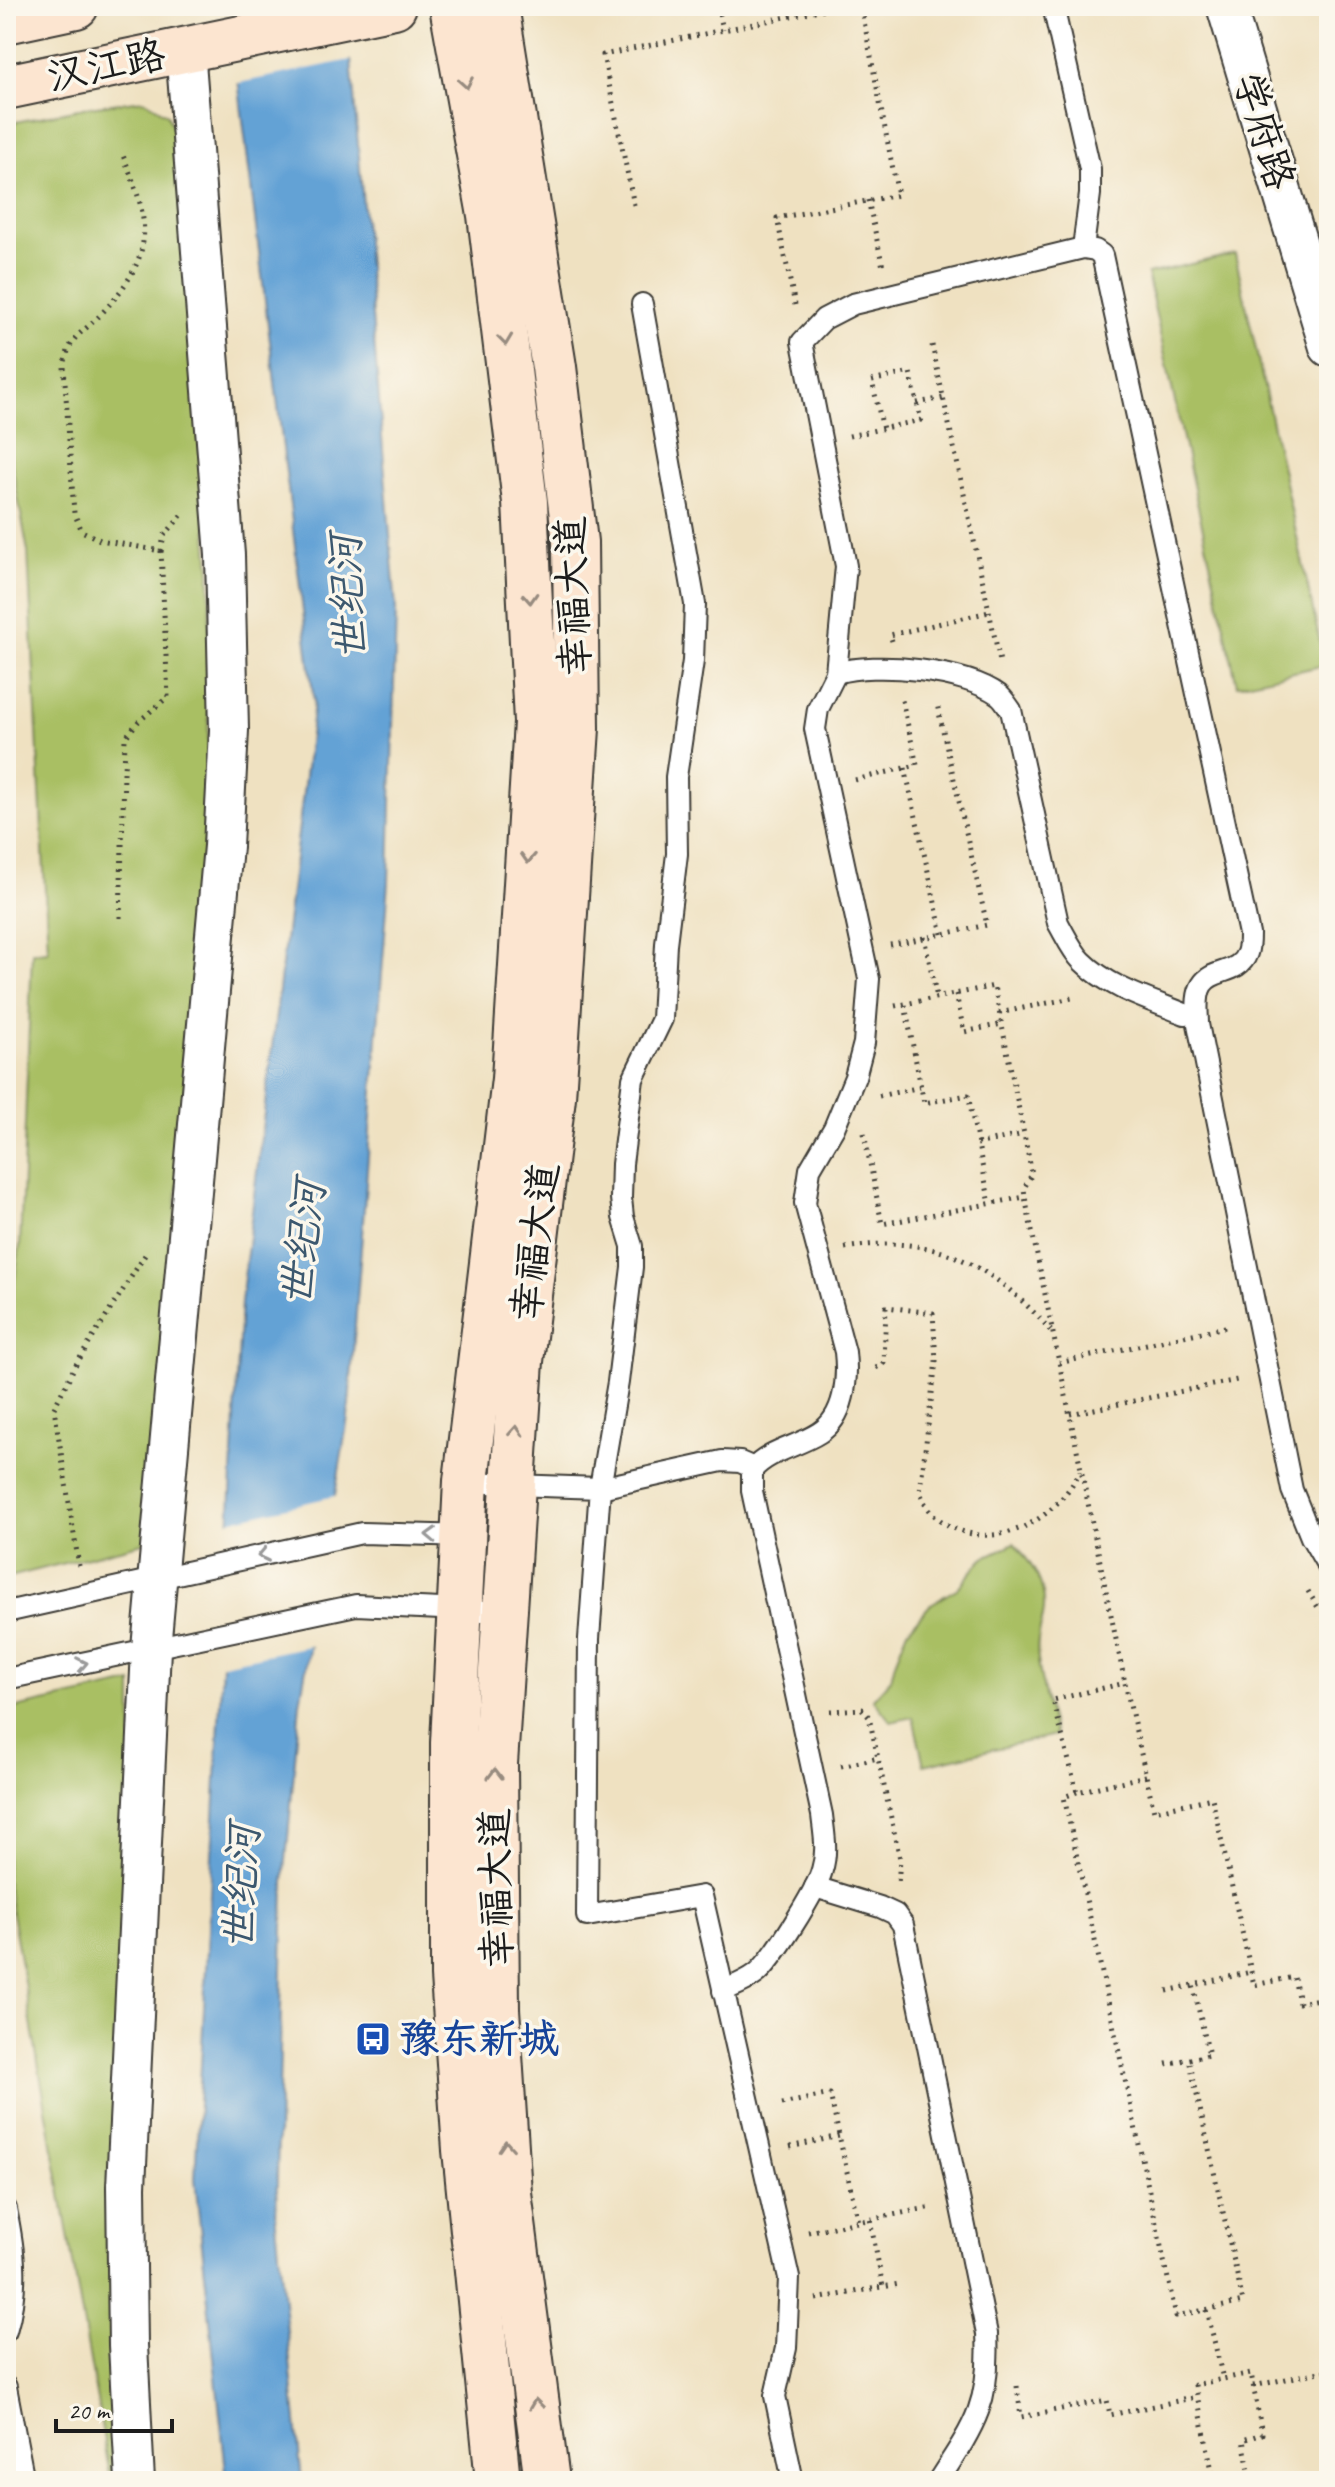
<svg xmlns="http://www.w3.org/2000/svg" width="1335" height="2487" font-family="Caveat,'LXGW WenKai TC',sans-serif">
  <rect width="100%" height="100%" fill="#fbf7ec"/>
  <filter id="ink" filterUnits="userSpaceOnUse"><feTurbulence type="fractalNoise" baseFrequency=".0125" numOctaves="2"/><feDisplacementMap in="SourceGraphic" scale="16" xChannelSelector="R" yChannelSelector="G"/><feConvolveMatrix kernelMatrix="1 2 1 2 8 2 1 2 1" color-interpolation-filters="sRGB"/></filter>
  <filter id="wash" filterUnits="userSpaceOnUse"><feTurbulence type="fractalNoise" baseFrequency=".006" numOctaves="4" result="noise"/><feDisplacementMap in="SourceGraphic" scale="32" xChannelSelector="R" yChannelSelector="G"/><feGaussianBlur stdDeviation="1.8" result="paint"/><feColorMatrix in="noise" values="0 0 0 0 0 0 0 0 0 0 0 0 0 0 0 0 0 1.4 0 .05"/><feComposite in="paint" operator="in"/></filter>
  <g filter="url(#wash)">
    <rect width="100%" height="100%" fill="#efe1c1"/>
    <g fill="#a9bf63" stroke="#626e40" stroke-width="2">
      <polygon points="144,100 167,114 176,136 210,571 207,846 147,1542 6,1578 6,1336 20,1246 32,952 48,951 28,552 6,433 6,124 88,107"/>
      <polygon points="1235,254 1325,665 1237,685 1147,274"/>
      <path d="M1014,1543C1032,1564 1049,1587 1043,1616C1039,1632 1036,1644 1038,1660C1041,1685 1049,1710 1055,1735L924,1765L913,1717L891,1722L873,1699L891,1679L895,1662L908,1630L931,1604L958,1588L983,1558Z"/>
      <polygon points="132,1683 131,2481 111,2481 6,1879 6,1710"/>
    </g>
    <polygon fill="#63a2d5" stroke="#405f78" stroke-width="2" points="229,6 350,47 396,608 389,882 348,1418 300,1703 284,1883 276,2222 302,2481 227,2481 195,2179 241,1302 314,702"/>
    <g fill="#efe1c1">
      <polygon points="225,6 348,6 355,59 234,84"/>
      <polygon points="339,1495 313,1645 218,1665 225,1522"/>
    </g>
  </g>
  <g filter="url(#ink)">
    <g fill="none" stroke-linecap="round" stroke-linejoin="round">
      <defs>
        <g id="lane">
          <polyline points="1053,6 1090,169 1090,194 1083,248"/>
          <polyline points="642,304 695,604 693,661 676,777 677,854 666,944 662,1019 633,1079 622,1164 621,1198 623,1217 632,1246 632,1267 618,1382 600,1488 722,1461 740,1462 754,1468"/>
          <path d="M836,673C875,661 965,670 999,695C1004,699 1007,705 1011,710L1058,923C1065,935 1072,951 1082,961C1109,988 1150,1000 1185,1014"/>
          <polyline points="466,1481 513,1485 600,1488 589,1639 587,1916 702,1896 789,2278 786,2348 775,2396 793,2481"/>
          <polyline points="6,1612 362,1533 469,1536"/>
          <polyline points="6,1679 356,1605 504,1612"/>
          <path d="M815,1887L880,1907L895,1914L903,1925L987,2334C991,2403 974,2426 938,2481"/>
          <path d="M723,1991C734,1986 747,1981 756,1974C772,1962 817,1890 822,1870C828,1851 824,1834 822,1815L752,1491V1470C770,1450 797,1447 819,1433C845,1417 848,1379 845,1352L805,1203L810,1169L834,1128L855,1077L864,1043L869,979L815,729L818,709L836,673L846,566L802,342L824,319L853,304L1083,248L1095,250L1102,255L1249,934C1249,940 1249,948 1247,953C1239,975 1212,968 1202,985C1195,996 1198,1012 1198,1024L1292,1490L1311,1537L1329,1568"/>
          <path d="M6,2209C15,2253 19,2287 6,2331"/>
          <polyline points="6,2387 24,2481"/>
        </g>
        <g id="street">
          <polyline points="1226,6 1329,347"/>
          <polyline points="135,2481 128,2345 126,2187 151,1649 223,846 229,730 225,555 185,49"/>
        </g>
        <g id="secondary">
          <polyline points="452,6 490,215 525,502 536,722 514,1079 466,1481 453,1743 453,1976 465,2150 498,2481"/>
          <polyline points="496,6 554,367 575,542 577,728 553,1097 521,1361 495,1764 497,2009 509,2193 547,2481"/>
          <polyline points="6,21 76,6"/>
          <polyline points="6,87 394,6"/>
        </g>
      </defs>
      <use href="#lane" stroke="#3c3a35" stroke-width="24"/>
      <use href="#street" stroke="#3c3a35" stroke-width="42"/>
      <use href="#secondary" stroke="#3c3a35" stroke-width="48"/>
      <g stroke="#3c3a35" stroke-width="5" stroke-dasharray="2 6" stroke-linecap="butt">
        <polyline points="718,6 723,30"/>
        <polyline points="868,200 883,267"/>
        <polyline points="634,205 603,55 839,6"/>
        <polyline points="795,305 777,218 898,195 861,6"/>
        <polyline points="932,345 1000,662"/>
        <polyline points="917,403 943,398"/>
        <polyline points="849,436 921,420 910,372 872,381 883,429"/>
        <polyline points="161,551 164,536 182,515"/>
        <polyline points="892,641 890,635 989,612"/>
        <polyline points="905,768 942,934"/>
        <polyline points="855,780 917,765 901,696"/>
        <path d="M120,918L125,738L138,722L168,697L161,551L100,540L82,531L74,513L64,367C70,333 81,336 102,313C157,253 151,223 122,153"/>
        <polyline points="924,937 937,998"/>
        <polyline points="890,945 987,925 937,704"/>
        <polyline points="956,994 964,1032 1002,1024"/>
        <polyline points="905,1005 924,1103 968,1095 990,1204"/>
        <polyline points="895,1006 994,986 1032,1174 1024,1188 1025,1197 1125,1683"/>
        <polyline points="999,1013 1077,997"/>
        <polyline points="879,1096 921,1087"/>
        <polyline points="864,1133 882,1224 1025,1197"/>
        <polyline points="977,1144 1024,1134"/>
        <path d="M845,1248C936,1232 993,1265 1053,1333"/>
        <polyline points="1059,1363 1230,1326"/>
        <path d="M876,1368L884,1363L886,1307L933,1313L936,1361L920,1491C925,1507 932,1515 946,1524C997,1554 1056,1520 1080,1471"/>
        <polyline points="1070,1414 1242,1379"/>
        <polyline points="79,1566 54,1408 75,1366 145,1255"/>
        <polyline points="1308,1591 1319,1609 1329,1613"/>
        <polyline points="830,1711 862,1709 869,1717 900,1859 898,1885"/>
        <polyline points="841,1766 878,1758"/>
        <polyline points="1146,1776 1077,1792 1053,1700 1125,1683 1154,1811 1212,1798 1254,1985 1294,1977 1299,2003 1329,1997"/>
        <polyline points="1077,1792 1064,1797 1176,2316 1243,2302 1189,2059"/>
        <polyline points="1167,1991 1251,1972"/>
        <polyline points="1166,2064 1209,2055 1193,1985"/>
        <polyline points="782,2104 830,2094 858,2222"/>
        <polyline points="790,2147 839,2136"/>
        <polyline points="870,2220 883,2287"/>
        <polyline points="808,2232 932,2207"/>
        <polyline points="816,2299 899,2284"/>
        <polyline points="1207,2310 1223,2379"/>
        <polyline points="1017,2386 1021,2417 1107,2400 1110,2415 1197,2397"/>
        <polyline points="1253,2386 1329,2370"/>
        <polyline points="1214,2481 1195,2385 1251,2373 1262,2434 1243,2440 1251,2481"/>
      </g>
      <use href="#lane" stroke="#fff" stroke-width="20"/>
      <use href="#street" stroke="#fff" stroke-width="38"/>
      <use href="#secondary" stroke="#fce5d0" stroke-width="44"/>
    </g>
    <defs><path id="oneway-chevron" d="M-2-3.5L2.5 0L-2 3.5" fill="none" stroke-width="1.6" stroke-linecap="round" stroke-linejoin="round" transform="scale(2)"/></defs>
    <g stroke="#978b7f">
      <use href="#oneway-chevron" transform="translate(466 83) rotate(80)"/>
      <use href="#oneway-chevron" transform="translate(505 340) rotate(83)"/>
      <use href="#oneway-chevron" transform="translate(530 598) rotate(87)"/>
      <use href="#oneway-chevron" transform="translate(528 858) rotate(93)"/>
      <use href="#oneway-chevron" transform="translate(516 1431) rotate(-86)"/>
      <use href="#oneway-chevron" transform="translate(495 1774) rotate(-90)"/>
      <use href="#oneway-chevron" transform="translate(506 2146) rotate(-94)"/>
      <use href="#oneway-chevron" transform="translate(536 2404) rotate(-97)"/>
    </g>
    <g stroke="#999">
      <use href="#oneway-chevron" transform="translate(431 1535) rotate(-178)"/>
      <use href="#oneway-chevron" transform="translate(263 1555) rotate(168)"/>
      <use href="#oneway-chevron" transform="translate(82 1664) rotate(-11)"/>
    </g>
  </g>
  <defs>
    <symbol id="bus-square" viewBox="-11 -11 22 22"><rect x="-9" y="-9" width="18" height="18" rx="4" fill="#1a4fb4" stroke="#fbf7ec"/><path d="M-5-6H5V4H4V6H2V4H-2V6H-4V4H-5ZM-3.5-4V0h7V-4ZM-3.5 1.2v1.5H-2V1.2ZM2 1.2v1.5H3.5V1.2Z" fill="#fff"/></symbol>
  </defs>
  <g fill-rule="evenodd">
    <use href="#bus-square" x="353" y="2019" width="40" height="40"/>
  </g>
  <g text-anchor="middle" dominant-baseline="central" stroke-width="7" stroke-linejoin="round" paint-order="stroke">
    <g font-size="40" fill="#1c1c1c" stroke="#fbf7ec">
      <text transform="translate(106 66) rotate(-12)">汉江路</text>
      <text transform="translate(1264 131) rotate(73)">学府路</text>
      <text transform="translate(573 596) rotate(-92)">幸福大道</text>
      <text transform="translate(535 1242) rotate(-83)">幸福大道</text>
      <text transform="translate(496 1888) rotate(-91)">幸福大道</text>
    </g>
    <g font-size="40" font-weight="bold" fill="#164399" stroke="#fbf7ec" text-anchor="start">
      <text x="399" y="2039">豫东新城</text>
    </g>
    <g font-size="42" font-style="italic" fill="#3c586f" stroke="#fbf7ec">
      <text transform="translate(348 597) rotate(-93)">世纪河</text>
      <text transform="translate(303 1243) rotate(-83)">世纪河</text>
      <text transform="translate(241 1887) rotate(-87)">世纪河</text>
    </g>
  </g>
  <rect width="1335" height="2487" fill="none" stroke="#fbf7ec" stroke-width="32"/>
  <path d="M56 2419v12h116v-12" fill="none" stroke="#1c1c1c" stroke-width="4"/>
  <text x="68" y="2419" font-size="24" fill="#1c1c1c" stroke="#fbf7ec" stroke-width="6" paint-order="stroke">20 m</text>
</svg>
